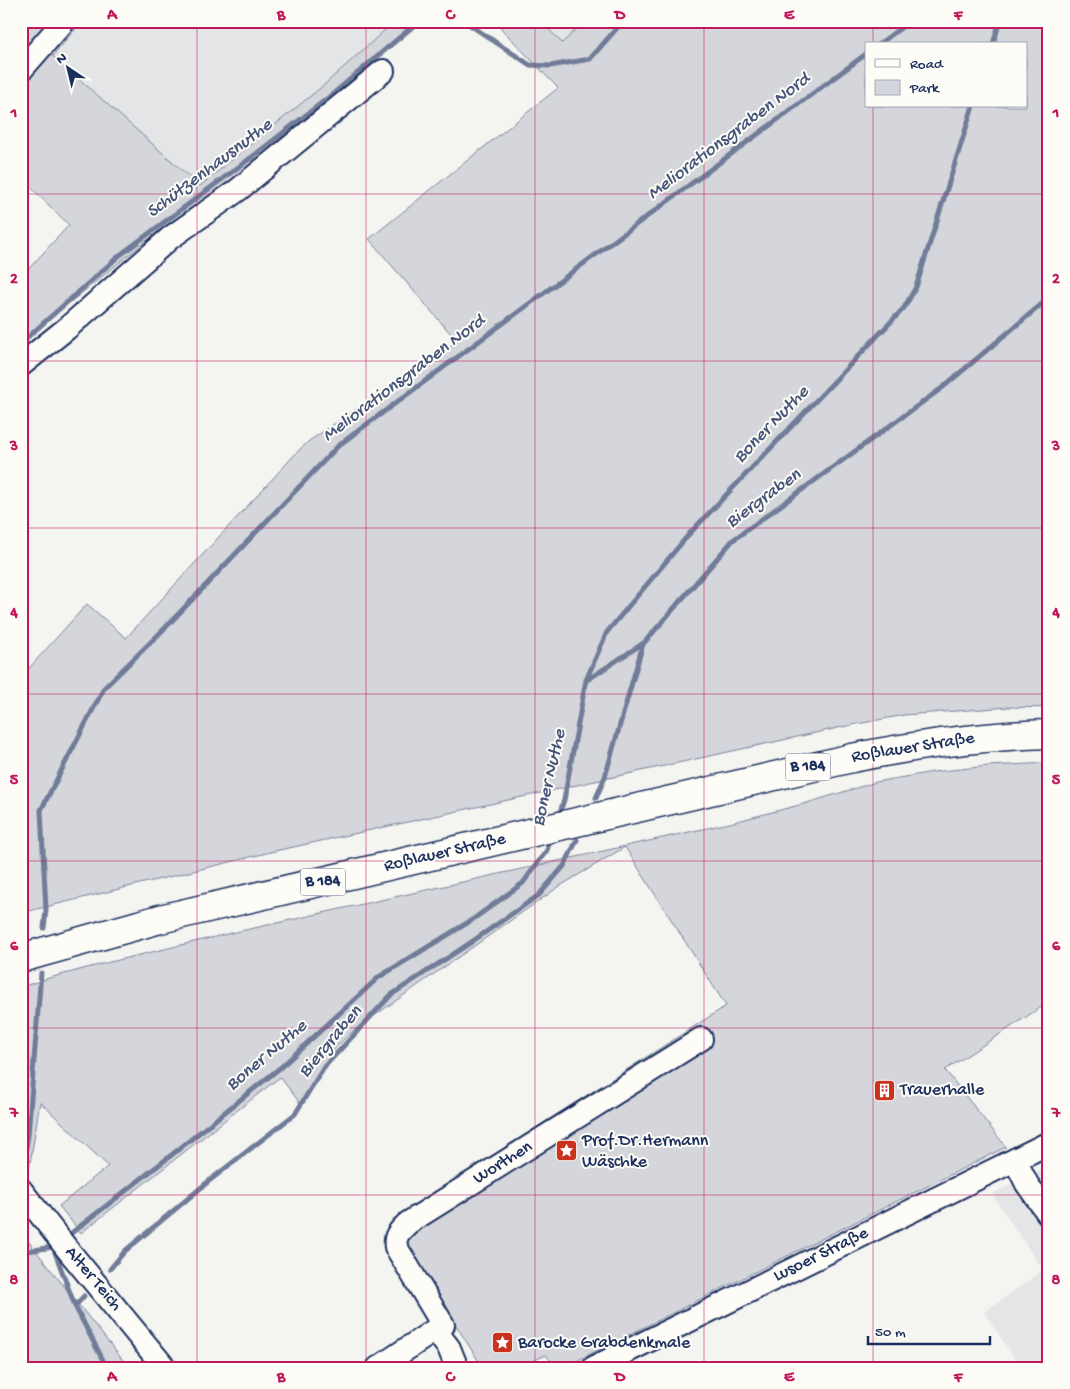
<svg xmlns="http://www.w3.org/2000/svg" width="1070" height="1389" font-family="'Gochi Hand',sans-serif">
  <rect width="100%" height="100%" fill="#f4f4f1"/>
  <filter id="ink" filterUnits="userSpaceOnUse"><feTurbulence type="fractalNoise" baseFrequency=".02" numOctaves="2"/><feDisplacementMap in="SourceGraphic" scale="10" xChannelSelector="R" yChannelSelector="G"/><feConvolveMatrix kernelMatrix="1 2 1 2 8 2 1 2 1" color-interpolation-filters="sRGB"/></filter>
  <g filter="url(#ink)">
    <g fill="#e4e5e6">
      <polygon points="82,21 395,21 324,85 200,186 52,56"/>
      <polygon points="541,21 585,21 562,43"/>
      <polygon points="1049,1166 1049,1368 1021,1368 984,1312 1043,1270 992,1194"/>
    </g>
    <g fill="#d4d6db" stroke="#78829c" fill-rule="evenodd">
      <polygon points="21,21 82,21 53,56 200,186 324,85 395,21 420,21 231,180 162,228 21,342 21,277 69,225 21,178"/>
      <path d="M494,21H541L562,43L585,21H1049V708L1009,707L904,715L847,726L275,851L21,913V677L87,604L126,638L299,450L309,441L457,341L369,239L558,88ZM866,44H1026V106H866Z"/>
      <polygon points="1049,763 1049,1002 945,1070 1006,1147 562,1368 557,1368 546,1355 517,1368 483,1368 403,1241 392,1220 726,1006 625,847 560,886 354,1030 336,1047 300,1103 280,1077 81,1233 59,1206 108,1166 40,1102 29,1169 21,1158 21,987 49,978 106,963 227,934 730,823 807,803 876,782 933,772 988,766"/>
      <polygon points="21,1232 129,1368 21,1368"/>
    </g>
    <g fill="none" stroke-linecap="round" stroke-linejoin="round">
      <g stroke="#717c98" stroke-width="5">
        <polyline points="464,21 530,65 550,66 590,59 623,21"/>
        <polyline points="879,44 910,21"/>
        <polyline points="993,44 1000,21"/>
        <polyline points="21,343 120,255 256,154 333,94 419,21"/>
        <polyline points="587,680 642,644"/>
        <polyline points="596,798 605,777 643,644 733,540 942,388 1049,298"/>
        <polyline points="558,818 564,800 586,680 607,632 690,533 904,308 916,287 973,106"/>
        <polyline points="44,928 46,910 41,810 104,688 166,627 339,445 866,54"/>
        <polyline points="24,1162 28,1135 41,973"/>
        <polyline points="65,1238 169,1157 281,1067 379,977 472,920 523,883 547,850 551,838"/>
        <polyline points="53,1247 75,1306 107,1368"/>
        <polyline points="21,1252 53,1247 56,1244"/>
        <polyline points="110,1269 125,1251 209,1181 295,1114 324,1067 391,995 470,943 539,895 564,866 577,840"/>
        <polyline points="75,1306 84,1296"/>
      </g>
      <defs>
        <g id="minor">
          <polyline points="21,70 64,21"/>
          <polyline points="21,365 66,329 170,238 238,190 383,71"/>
          <polyline points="1015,1160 1027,1184 1049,1215"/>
          <polyline points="21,1190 68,1250 165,1368"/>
          <polyline points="378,1368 435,1330"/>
          <path d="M457,1368L449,1348L435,1330L443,1325L396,1247C394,1235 400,1231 408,1223L701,1039"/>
          <polyline points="593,1368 1049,1143"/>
        </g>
        <path id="major" d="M21,958L160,919L852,758C917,745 982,736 1049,734"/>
      </defs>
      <use href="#minor" stroke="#1b2f5e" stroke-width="26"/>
      <use href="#major" stroke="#1b2f5e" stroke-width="31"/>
      <use href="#minor" stroke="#fdfcf7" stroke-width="22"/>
      <use href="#major" stroke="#fdfcf7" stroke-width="28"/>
    </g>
  </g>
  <path fill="none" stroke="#c2185b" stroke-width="1" stroke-opacity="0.55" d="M197,21V1368M366,21V1368M535,21V1368M704,21V1368M873,21V44M873,106V1368M21,194H1049M21,361H1049M21,528H1049M21,694H1049M21,861H1049M21,1028H1049M21,1195H1049"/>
  <defs>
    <symbol id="building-square" viewBox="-11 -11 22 22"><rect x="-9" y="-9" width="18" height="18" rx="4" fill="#c8321e" stroke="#fdfcf7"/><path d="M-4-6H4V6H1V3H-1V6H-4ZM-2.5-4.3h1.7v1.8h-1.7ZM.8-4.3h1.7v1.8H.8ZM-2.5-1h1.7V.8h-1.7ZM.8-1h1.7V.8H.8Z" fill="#fff"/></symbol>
    <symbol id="sight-square" viewBox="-11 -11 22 22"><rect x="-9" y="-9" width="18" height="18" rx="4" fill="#c8321e" stroke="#fdfcf7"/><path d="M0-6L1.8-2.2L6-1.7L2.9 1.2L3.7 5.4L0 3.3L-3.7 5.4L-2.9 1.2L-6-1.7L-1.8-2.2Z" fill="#fff"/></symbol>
  </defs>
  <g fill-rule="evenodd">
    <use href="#building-square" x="872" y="1078" width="25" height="25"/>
    <use href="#sight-square" x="554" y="1138" width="25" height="25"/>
    <use href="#sight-square" x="490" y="1330" width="25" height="25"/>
  </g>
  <g text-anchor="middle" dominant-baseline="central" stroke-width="4" stroke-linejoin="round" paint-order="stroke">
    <g fill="#fdfcf7" stroke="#5f6c8c" stroke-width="1">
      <rect x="785.5" y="753.5" width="45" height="27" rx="4"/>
      <rect x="300.5" y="868.5" width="45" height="27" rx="4"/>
    </g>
    <g font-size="16" font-weight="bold" fill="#1b2f5e">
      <text x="808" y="767">B 184</text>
      <text x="323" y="882">B 184</text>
    </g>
    <g font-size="18" fill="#1b2f5e" stroke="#fdfcf7">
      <text transform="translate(913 748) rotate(-9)">Roßlauer Straße</text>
      <text transform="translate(445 853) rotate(-13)">Roßlauer Straße</text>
      <text transform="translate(503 1163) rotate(-32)">Worthen</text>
      <text transform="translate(821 1255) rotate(-26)">Lusoer Straße</text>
      <text transform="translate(93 1279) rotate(50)">Alter Teich</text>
    </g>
    <g font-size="18" fill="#1b2f5e" stroke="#fdfcf7" text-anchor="start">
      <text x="900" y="1090">Trauerhalle</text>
      <text x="582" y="1141">Prof.Dr.Hermann<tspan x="582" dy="21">Wäschke</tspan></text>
      <text x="518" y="1343">Barocke Grabdenkmale</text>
    </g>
    <g font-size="19" font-style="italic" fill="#46567b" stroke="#fdfcf7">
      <text transform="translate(729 137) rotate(-37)">Meliorationsgraben Nord</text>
      <text transform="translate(210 169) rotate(-37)">Schützenhausnuthe</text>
      <text transform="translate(404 379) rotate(-37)">Meliorationsgraben Nord</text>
      <text transform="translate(772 425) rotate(-46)">Boner Nuthe</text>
      <text transform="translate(764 499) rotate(-36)">Biergraben</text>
      <text transform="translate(550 778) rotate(-77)">Boner Nuthe</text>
      <text transform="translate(331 1042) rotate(-50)">Biergraben</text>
      <text transform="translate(267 1056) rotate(-40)">Boner Nuthe</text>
    </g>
  </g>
  <rect width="1070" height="1389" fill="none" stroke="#fdfcf7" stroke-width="55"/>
  <rect x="865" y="42" width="162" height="65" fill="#fdfcf7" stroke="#a3aaba"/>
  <rect x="875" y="59" width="25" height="8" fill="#fdfcf7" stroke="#a3aaba"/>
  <text x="910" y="68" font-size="15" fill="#1b2f5e">Road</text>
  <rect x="875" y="80" width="25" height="15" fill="#d4d6db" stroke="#a3aaba"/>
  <text x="910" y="92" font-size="15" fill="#1b2f5e">Park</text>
  <g transform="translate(68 68) rotate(325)" stroke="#fdfcf7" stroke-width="4" paint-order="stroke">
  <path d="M0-4L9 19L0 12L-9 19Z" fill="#1b2f5e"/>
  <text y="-8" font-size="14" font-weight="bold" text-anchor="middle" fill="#1b2f5e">N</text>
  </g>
  <path d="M868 1336v8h122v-8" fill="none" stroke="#1b2f5e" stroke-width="2.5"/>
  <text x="875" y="1336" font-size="15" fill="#1b2f5e" stroke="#fdfcf7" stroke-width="4" paint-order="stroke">50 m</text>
  <rect x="28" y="28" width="1014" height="1334" fill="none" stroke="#c2185b" stroke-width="2"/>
  <g font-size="16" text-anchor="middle" font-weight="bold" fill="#c2185b">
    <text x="112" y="19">A</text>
    <text x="281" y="19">B</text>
    <text x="450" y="19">C</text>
    <text x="620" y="19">D</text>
    <text x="789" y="19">E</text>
    <text x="958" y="19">F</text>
    <text x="14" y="117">1</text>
    <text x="1056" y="117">1</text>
    <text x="14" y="283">2</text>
    <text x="1056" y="283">2</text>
    <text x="14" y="450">3</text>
    <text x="1056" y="450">3</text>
    <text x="14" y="617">4</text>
    <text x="1056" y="617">4</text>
    <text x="14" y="784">5</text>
    <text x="1056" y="784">5</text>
    <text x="14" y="950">6</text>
    <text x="1056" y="950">6</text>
    <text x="14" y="1117">7</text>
    <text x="1056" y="1117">7</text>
    <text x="14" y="1284">8</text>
    <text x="1056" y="1284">8</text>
    <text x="112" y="1381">A</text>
    <text x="281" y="1381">B</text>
    <text x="450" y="1381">C</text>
    <text x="620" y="1381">D</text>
    <text x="789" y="1381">E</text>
    <text x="958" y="1381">F</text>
  </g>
</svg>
